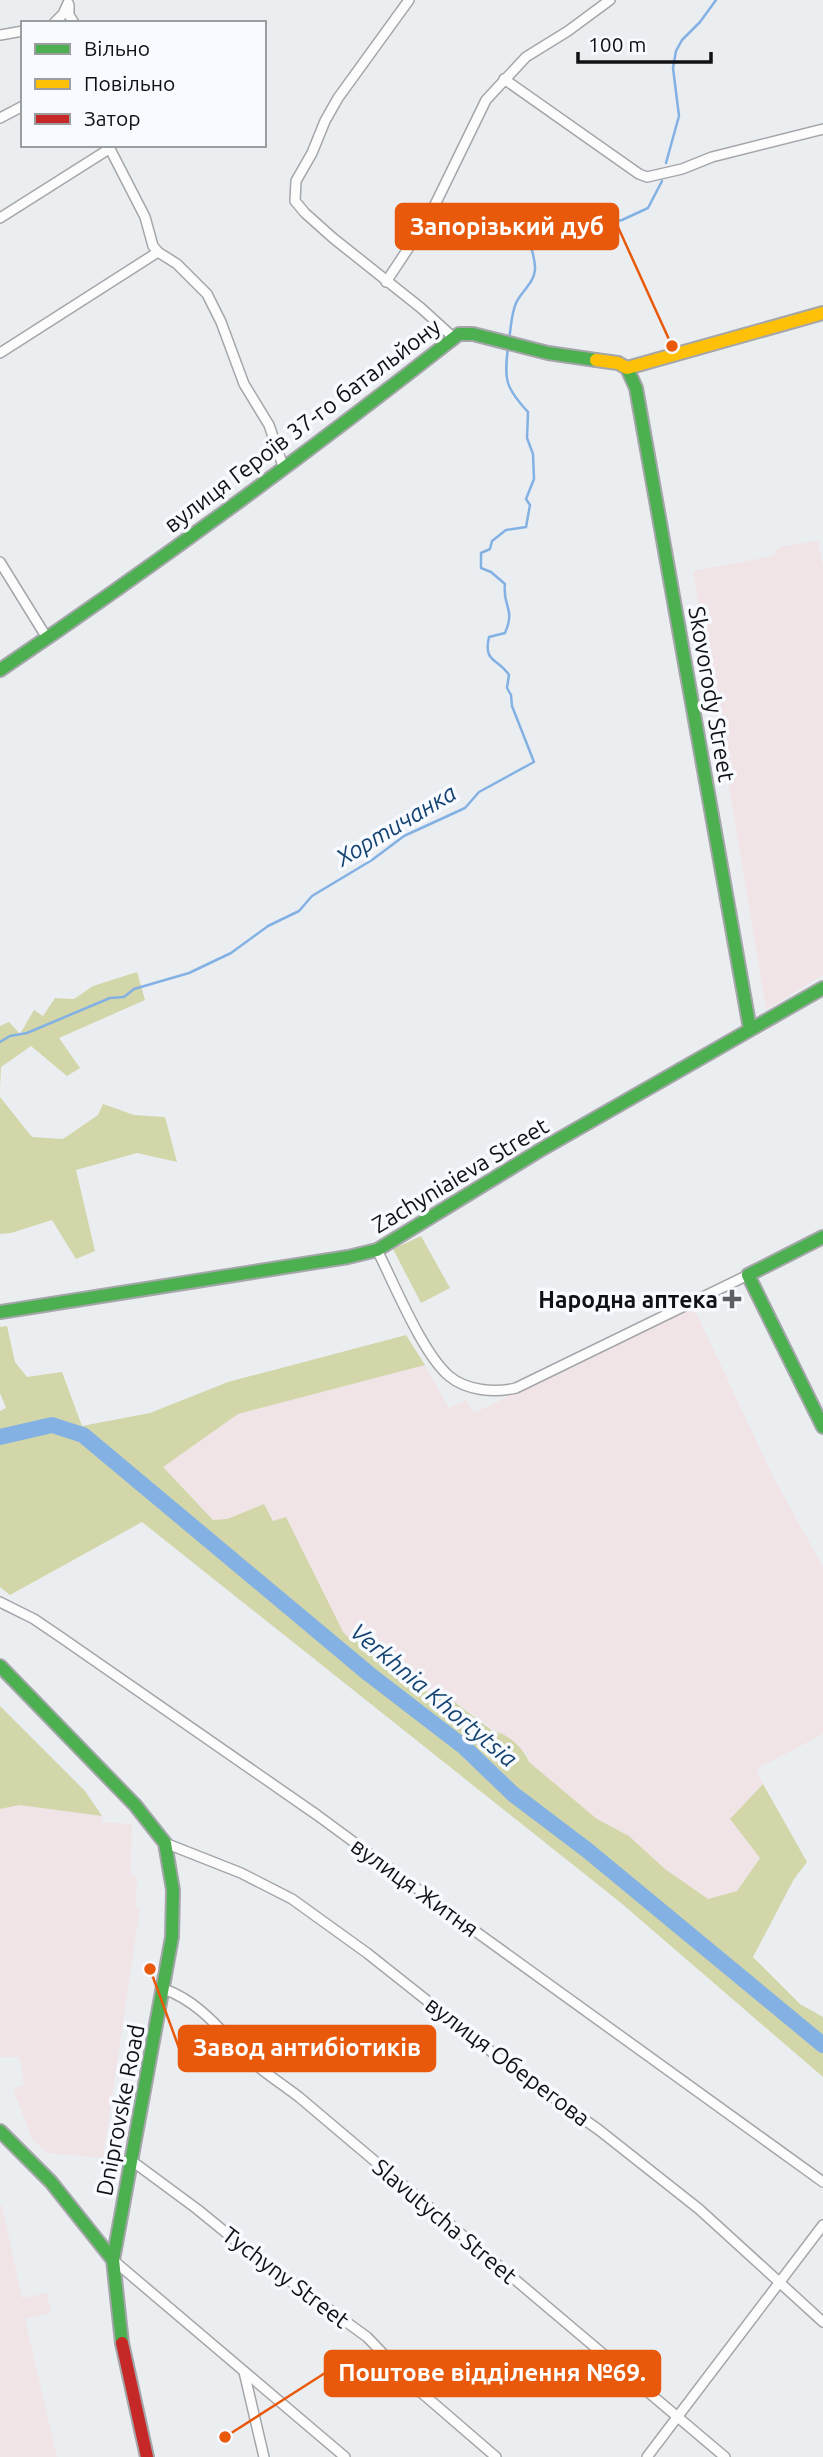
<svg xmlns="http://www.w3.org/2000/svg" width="823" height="2457" font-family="Ubuntu,sans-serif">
  <rect width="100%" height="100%" fill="#ebeef1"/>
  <g fill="#f1e4e7">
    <polygon points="818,541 823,565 823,975 766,1010 693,571 773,556 779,547"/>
    <polygon points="693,1306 773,1476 823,1567 823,1734 757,1769 763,1784 730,1819 760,1857 737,1891 708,1899 665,1869 629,1836 597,1819 529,1762 526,1753 443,1693 423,1691 364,1636 355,1644 343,1632 264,1504 227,1519 213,1520 162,1467 238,1414 425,1365 449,1408 466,1400 474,1413"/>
    <polygon points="19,1805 102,1816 102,1822 132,1824 131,1875 137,1876 136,1907 140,1908 103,2158 48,2153 32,2139 13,2089 24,2085 20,2057 0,2057 0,1809"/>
    <polygon points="0,2206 2,2206 22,2298 47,2293 51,2313 25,2319 57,2457 0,2457"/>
  </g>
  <g fill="#d2d6a9">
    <polygon points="137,972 145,1000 59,1038 80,1068 67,1076 31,1046 1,1067 0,1089 0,1026 9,1022 20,1034 34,1010 43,1016 55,998 74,999 93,986"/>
    <polygon points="0,1097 32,1137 63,1139 98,1115 103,1104 134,1115 165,1117 177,1162 137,1153 76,1170 95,1251 76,1259 52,1220 11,1233 0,1234"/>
    <polygon points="421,1236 450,1288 421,1303 393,1249"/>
    <path d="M7,1326L15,1362L27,1377L62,1372L82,1426L150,1413L228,1382L406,1335L425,1365L238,1414L163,1467L213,1520L227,1519L264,1504L273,1521L286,1517L343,1632L354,1643L364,1635L422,1691L443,1693L494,1732C508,1733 524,1749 529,1762L597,1819L629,1836L665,1869L708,1899L737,1891L760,1858L730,1819L763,1784L807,1862L794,1879L753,1957L800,2004L823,2017V2077L621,1903L142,1522L10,1595L0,1587V1411L6,1408L0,1393V1327Z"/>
    <polygon points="0,1706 85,1791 102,1816 19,1805 0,1809"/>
  </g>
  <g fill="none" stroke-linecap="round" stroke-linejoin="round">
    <g stroke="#83b1e4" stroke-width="2.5">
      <polyline points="666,163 679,116 673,68 676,51 682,40 700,22 716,0"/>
      <polyline points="564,207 591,227 622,220 648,208 662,181"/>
      <path d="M509,340C511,328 511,315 516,303C521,292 534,283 535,270C536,246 518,238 541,214"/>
      <path d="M0,1042L10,1036L27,1033L110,998L124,997L134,989L189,973L231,953L268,926L299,911L312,896L372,860L404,836L465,808L479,792L534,762L512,706L511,695L507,688L509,675C498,658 483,663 489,637L505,633C516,608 502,607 505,584L491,572L481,568V553L490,549L492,541L506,530L526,527L530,505L526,499L534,479L533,454L527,438L528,412C505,387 504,380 508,347"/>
    </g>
    <polyline stroke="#83b1e4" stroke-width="16" points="0,1437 52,1425 83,1435 369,1674 464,1747 513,1794 587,1850 823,2045"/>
    <defs>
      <g id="street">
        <polyline points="409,0 338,98 325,121 312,153 296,181 295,201 305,213 333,238 421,308 454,338"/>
        <polyline points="69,5 69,15 74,23"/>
        <polyline points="54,23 63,14 68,3"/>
        <polyline points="0,35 23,31"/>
        <polyline points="504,79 639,174 647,177 682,169 712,157 823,129"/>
        <polyline points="0,118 23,106"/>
        <polyline points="108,145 145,217 153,246 158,252 177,264 207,294 221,322 244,384 269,425 283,466"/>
        <polyline points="0,218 109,149"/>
        <polyline points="386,282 429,217 486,100 526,57 568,31 610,0"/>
        <polyline points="0,353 158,252"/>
        <polyline points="0,562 47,638"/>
        <path d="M377,1250C394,1283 422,1353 449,1376C467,1391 495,1393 516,1388L748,1275"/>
        <polyline points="0,1602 34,1619 62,1638 317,1815 457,1918 823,2182"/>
        <polyline points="165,1843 241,1873 292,1899 367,1953 512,2068 599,2130 699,2209 823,2322"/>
        <path d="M164,1989C200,2002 221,2031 247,2057C263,2072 282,2084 299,2097L725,2457"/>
        <polyline points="132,2161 197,2209 246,2249 367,2337 416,2388 496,2457"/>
        <polyline points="113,2260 345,2457"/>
        <polyline points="244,2372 264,2457"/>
        <polyline points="647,2457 823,2225"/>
      </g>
      <g id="fast">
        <polyline points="627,368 636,388 750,1029"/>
        <path d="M0,670C157,564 310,451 459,334H473L548,353L596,360"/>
        <polyline points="823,1237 748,1275 823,1427"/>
        <polyline points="0,1312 348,1257 377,1250 542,1149 823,988"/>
        <polyline points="0,1666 135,1805 165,1843 173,1890 172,1937 113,2260 122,2343"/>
        <polyline points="0,2131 51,2182 113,2260"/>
      </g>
      <polyline id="slow" points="596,360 618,363 627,368 823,313"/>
      <polyline id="jam" points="122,2343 147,2457"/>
    </defs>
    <use href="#street" stroke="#a5a6a9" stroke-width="12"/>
    <use href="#fast" stroke="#a5a6a9" stroke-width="16"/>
    <use href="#slow" stroke="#a5a6a9" stroke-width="16"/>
    <use href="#jam" stroke="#a5a6a9" stroke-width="16"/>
    <use href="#street" stroke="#fcfcfd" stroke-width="9"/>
    <use href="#fast" stroke="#4caf50" stroke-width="12"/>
    <use href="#slow" stroke="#ffc107" stroke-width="12"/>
    <use href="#jam" stroke="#c62828" stroke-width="12"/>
  </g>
  <path fill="#5d5e61" stroke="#f7faff" stroke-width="2.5" d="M728.5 1288.5h7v7h7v7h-7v7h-7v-7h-7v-7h7z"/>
  <g text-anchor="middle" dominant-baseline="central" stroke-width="7" stroke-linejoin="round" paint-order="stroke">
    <g font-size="23" fill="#101114" stroke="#f7faff">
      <text transform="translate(302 425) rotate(-37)">вулиця Героїв 37-го батальйону</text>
      <text transform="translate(712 694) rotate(80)">Skovorody Street</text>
      <text transform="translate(460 1175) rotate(-31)">Zachyniaieva Street</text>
      <text transform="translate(415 1887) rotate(36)">вулиця Житня</text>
      <text transform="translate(508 2061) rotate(37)">вулиця Оберегова</text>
      <text transform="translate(120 2110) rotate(-79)">Dniprovske Road</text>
      <text transform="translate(445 2221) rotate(40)">Slavutycha Street</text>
      <text transform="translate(286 2277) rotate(37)">Tychyny Street</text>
    </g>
    <g font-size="23" font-weight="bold" fill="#101114" stroke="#f7faff" text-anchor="end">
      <text x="718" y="1299">Народна аптека</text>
    </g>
    <g font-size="24" font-style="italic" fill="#154371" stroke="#f7faff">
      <text transform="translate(396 825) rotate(-31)">Хортичанка</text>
      <text transform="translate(434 1695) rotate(40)">Verkhnia Khortytsia</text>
    </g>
  </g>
  <path fill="none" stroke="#e8590c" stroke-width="2.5" d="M672 346L618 227M150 1969L179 2048M225 2437L325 2373"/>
  <g fill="#e8590c" stroke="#f7faff" stroke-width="2.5">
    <circle cx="672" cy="346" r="7"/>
    <circle cx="150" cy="1969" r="7"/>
    <circle cx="225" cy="2437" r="7"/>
  </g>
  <g fill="#e8590c" stroke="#e8590c" stroke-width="2.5">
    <rect x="396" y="204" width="222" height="45" rx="7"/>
    <rect x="179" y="2026" width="256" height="45" rx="7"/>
    <rect x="325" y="2351" width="335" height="45" rx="7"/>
  </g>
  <g font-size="24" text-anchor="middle" font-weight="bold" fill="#fff">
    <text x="507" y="235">Запорізький дуб</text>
    <text x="307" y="2056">Завод антибіотиків</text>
    <text x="492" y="2381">Поштове відділення №69.</text>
  </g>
  <rect x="21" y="21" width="245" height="126" fill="#f7faff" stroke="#9b9da1" stroke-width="2"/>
  <rect x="35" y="44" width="35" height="10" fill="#4caf50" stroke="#9b9da1" stroke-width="2"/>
  <text x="84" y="56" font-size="21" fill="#101114">Вільно</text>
  <rect x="35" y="79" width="35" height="10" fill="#ffc107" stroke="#9b9da1" stroke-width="2"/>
  <text x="84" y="91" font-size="21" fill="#101114">Повільно</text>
  <rect x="35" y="114" width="35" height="10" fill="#c62828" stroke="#9b9da1" stroke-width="2"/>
  <text x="84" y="126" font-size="21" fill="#101114">Затор</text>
  <path d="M578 52v10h133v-10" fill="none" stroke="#101114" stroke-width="3.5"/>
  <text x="588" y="52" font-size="21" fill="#101114" stroke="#f7faff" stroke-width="5" paint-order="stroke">100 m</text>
</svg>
